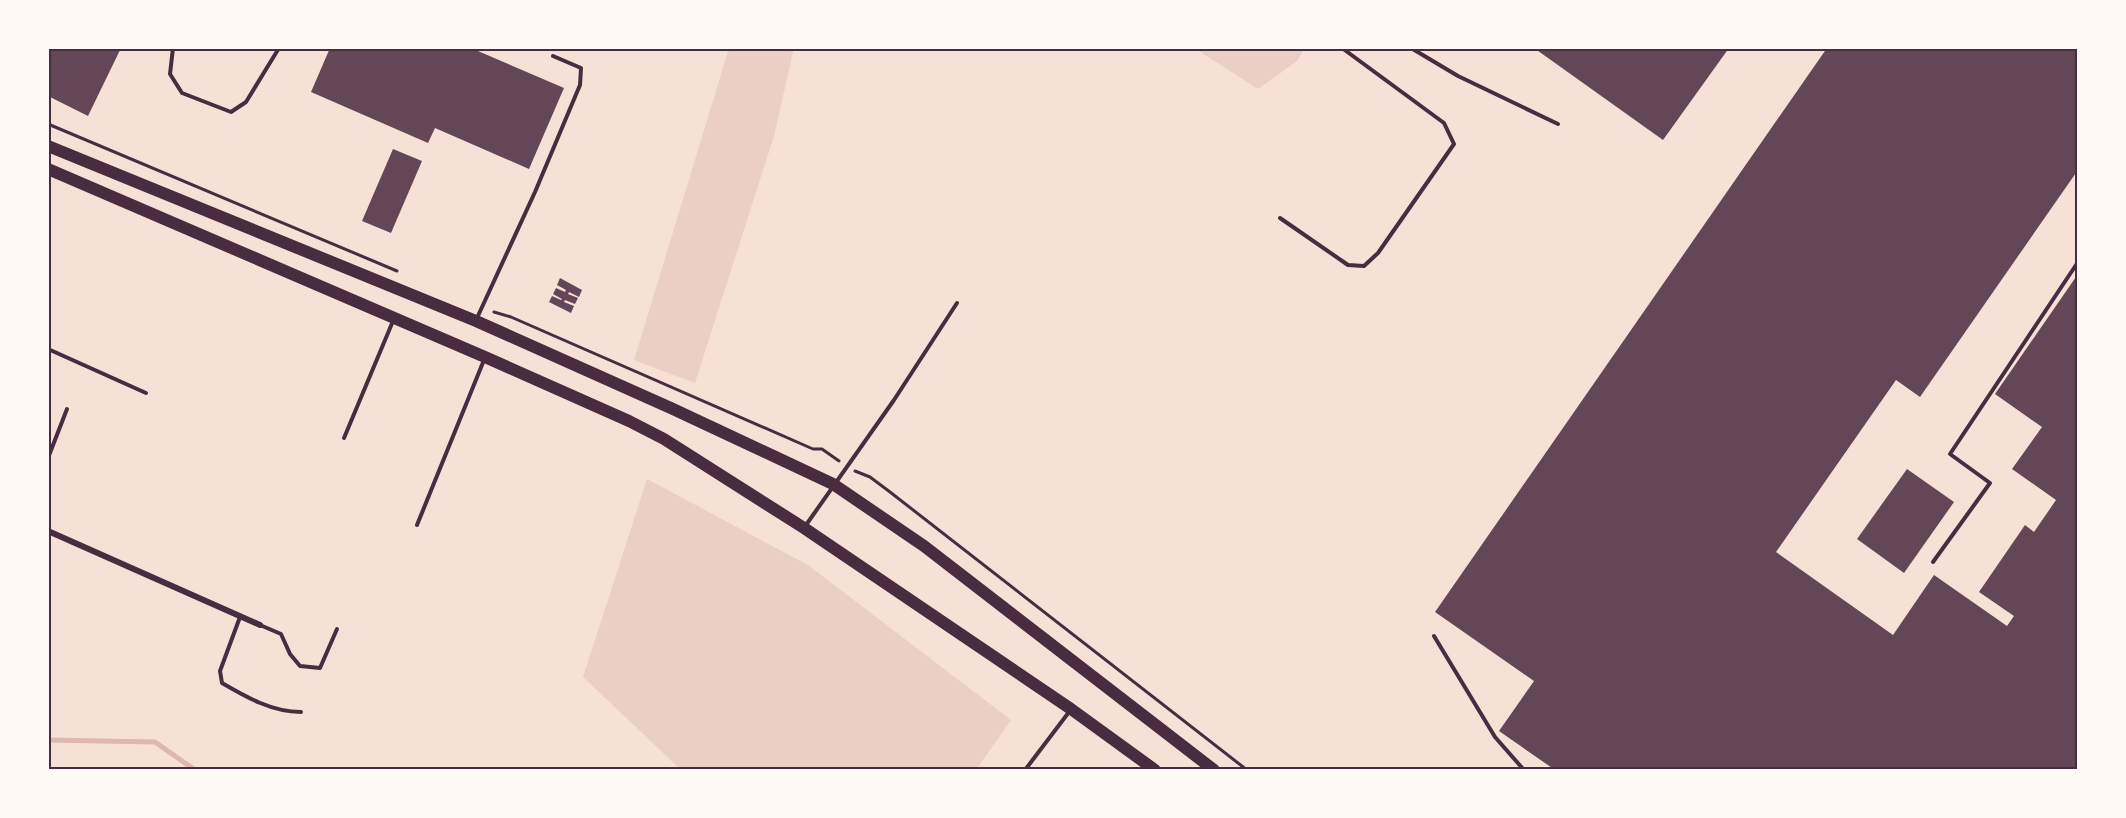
<svg xmlns="http://www.w3.org/2000/svg" width="2126" height="818" font-family="Georgia,serif">
  <rect width="100%" height="100%" fill="#f7e1d7"/>
  <g fill="#ebcfc5">
    <polygon points="729,48 794,48 774,136 695,383 634,360"/>
    <polygon points="1194,48 1305,48 1297,61 1258,89"/>
    <polygon points="647,479 808,565 1011,720 976,770 681,770 583,677"/>
  </g>
  <g fill="none" stroke-linecap="round" stroke-linejoin="round">
    <polyline stroke="#dcb8b0" stroke-width="5" points="48,740 155,742 195,770"/>
  </g>
  <g fill="#644757">
    <polygon points="48,48 121,48 88,116 48,96"/>
    <polygon points="330,48 471,48 564,88 529,169 435,128 428,143 311,92"/>
    <polygon points="1534,48 1729,48 1663,140"/>
    <polygon points="1827,48 2078,48 2078,170 1920,397 1896,380 1776,552 1893,635 1934,575 2007,626 2014,616 1979,592 2025,525 2034,532 2056,500 2012,469 2042,427 1995,394 2078,274 2078,770 1555,770 1499,731 1534,681 1435,612"/>
    <polygon points="393,149 422,161 391,233 362,221"/>
    <polygon points="560,278 582,290 579,297 569,292 568,294 578,298 575,304 565,300 564,302 574,306 571,313 549,302 552,296 561,300 562,299 553,294 556,288 565,292 566,290 557,285"/>
    <polygon points="1907,469 1954,502 1904,573 1857,539"/>
  </g>
  <g fill="none" stroke-linecap="round" stroke-linejoin="round">
    <g stroke="#4a2c40" stroke-width="3">
      <polyline points="48,124 397,271"/>
      <polyline points="494,312 511,317 813,449 822,449 839,461"/>
      <polyline points="855,471 870,477 890,492 1247,770"/>
    </g>
    <g stroke="#4a2c40" stroke-width="4">
      <polyline points="173,48 170,74 182,93 231,112 246,102 279,48"/>
      <polyline points="1411,48 1458,76 1558,124"/>
      <polyline points="1280,218 1348,265 1364,266 1378,253 1454,144 1444,123 1342,48"/>
      <polyline points="477,318 535,192 580,85 581,68 553,56"/>
      <polyline points="48,349 146,393"/>
      <polyline points="344,438 393,321"/>
      <polyline points="48,458 67,409"/>
      <polyline points="417,525 484,360"/>
      <polyline points="806,525 894,400 957,303"/>
      <polyline points="1933,562 1990,483 1950,454 2078,262"/>
      <path d="M240,617L220,671L222,683C246,697 272,712 301,712"/>
      <polyline points="260,625 281,634 290,654 300,666 320,668 337,629"/>
      <polyline points="1434,636 1495,737 1524,770"/>
      <polyline points="1025,770 1069,712"/>
    </g>
    <polyline stroke="#4a2c40" stroke-width="6" points="48,531 260,625"/>
    <g stroke="#4a2c40" stroke-width="12">
      <polyline points="48,146 476,321 673,409 833,484 924,546 1214,770"/>
      <polyline points="48,169 485,357 629,421 664,439 804,528 1071,709 1155,770"/>
    </g>
  </g>
  <rect width="2126" height="818" fill="none" stroke="#fffaf5" stroke-width="99"/>
  <rect x="50" y="50" width="2026" height="718" fill="none" stroke="#4a2c40" stroke-width="2"/>
</svg>
